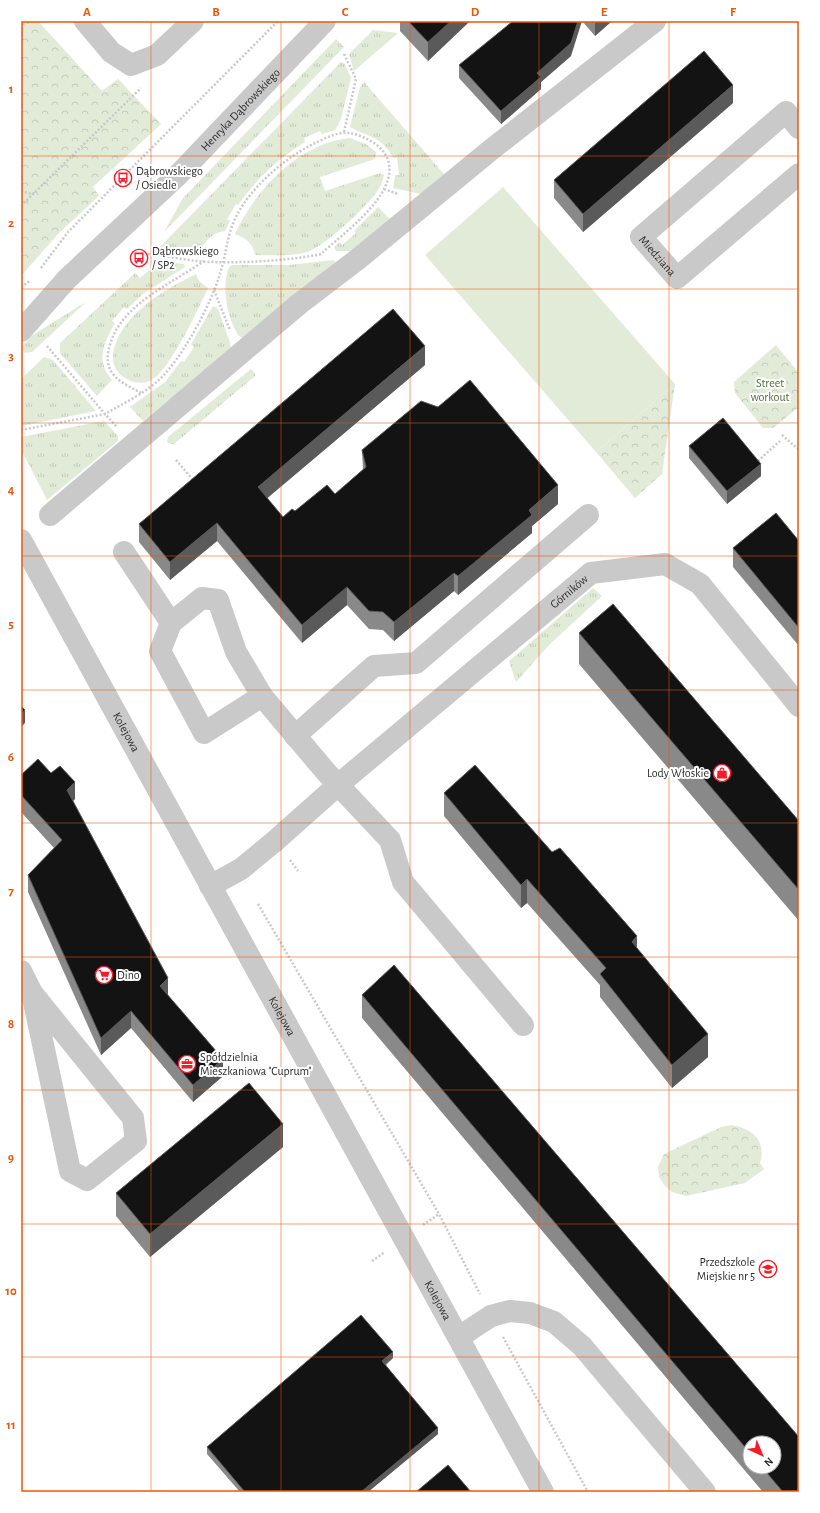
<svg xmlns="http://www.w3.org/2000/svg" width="820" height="1513" font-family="'Alegreya Sans',sans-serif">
  <defs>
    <pattern id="grass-tufts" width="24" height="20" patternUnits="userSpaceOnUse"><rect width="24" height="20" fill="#e2ebd7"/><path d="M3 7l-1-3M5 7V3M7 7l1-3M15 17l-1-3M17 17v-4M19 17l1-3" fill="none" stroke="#c2cab9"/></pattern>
    <pattern id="park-crowns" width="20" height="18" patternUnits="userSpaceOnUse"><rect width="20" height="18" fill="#e2ebd7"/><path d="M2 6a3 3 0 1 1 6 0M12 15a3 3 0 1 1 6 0" fill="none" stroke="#c2cab9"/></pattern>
  </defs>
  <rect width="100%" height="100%" fill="#fff"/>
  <g fill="url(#grass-tufts)">
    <polygon points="373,30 398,33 354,71 349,54"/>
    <polygon points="336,39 344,47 164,232 183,198"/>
    <path d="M341,62L345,64L351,78L341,119L335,130L322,134L320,131L304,138L305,142C278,159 257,178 238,205L236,204L227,219L230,221L225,231C211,233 205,241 198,254L157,250Z"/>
    <path d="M364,82L444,174L421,194L393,188L395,175H399L397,158H393C381,135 369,138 350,127L360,87Z"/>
    <path d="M350,138L366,144L376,152L375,159L320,177L325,191L380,173L384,175C383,179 382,183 380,187C371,203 327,244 310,251C293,257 272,255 255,255C253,243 246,238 235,234C255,190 299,143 350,138Z"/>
    <polygon points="378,207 390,219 351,251 336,251 334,247 339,242 342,245 356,233 354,231"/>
    <path d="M333,260L336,262L243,338L239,336C227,319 221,287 229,267L232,265H289Z"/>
    <path d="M160,261L184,264L185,267L143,294L127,309L124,307L112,321L115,323C108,335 99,352 104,366C105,371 109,376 112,380L97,396L60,353V343L135,273L140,278Z"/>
    <path d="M196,274L199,281L208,288C197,311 172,366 153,379C139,389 114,377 113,360C112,351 116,341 120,334C136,306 168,288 196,274Z"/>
    <polygon points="86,302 32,352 25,353 21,348 31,336"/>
    <polygon points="213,306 218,309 230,342 231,349 143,421 130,407 165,382 181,361 184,362 194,347 191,344"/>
    <polygon points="44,357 53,360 96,411 21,426 21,379"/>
    <polygon points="251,369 255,373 255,376 174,444 171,444 167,442 168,437"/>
    <polygon points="104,421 118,436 118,441 47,500 21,449 21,437"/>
    <polygon points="593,588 602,596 549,645 516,682 509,661"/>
  </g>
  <g fill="url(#park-crowns)">
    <polygon points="21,21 38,21 102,91 118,79 161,124 93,187 99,196 59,233 21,276"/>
    <polygon points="776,345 799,373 799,407 773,428 763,428 735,393 734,382"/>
    <polygon points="675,384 662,474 635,498 596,452"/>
    <path d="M731,1125C752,1128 767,1141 760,1163L764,1169L745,1183L686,1196L672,1192L664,1185L659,1177L658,1167L664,1154L721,1127Z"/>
  </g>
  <polygon fill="#e2ebd7" points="503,187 675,384 596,452 425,255"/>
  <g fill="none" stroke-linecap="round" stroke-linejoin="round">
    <g stroke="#c9c9c9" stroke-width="2.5" stroke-dasharray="2 2" stroke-linecap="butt">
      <polyline points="21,28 25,21"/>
      <polyline points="344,132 356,79 344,54"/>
      <polyline points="384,189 398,194"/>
      <polyline points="21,191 32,194"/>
      <polyline points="21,206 141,88"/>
      <path d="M148,254C168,256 188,261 209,262C246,263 285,261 322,254"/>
      <polyline points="41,268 68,232 278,21"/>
      <polyline points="21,287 30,281"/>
      <polyline points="214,290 230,330"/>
      <path d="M47,346L105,414C127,401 153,390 169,369C188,346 210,305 219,277C224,262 226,247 230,232C241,195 280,161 313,144C324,139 338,131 350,133C364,136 383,145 388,160C399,195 343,233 321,254"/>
      <path d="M141,393C131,387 117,382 111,371C107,364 107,356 109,348C120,304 170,285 204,261"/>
      <polyline points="21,430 105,414 117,427"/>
      <polyline points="782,435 798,449 799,453"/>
      <polyline points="176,460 194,481"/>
      <polyline points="758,461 780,441"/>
      <polyline points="290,860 298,871"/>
      <polyline points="258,904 439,1214 480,1294"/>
      <polyline points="423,1225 439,1214"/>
      <polyline points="372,1261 385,1252"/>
      <polyline points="503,1337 588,1492"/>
    </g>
    <g stroke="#c9c9c9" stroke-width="22">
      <polyline points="85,21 111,52 131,65 157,55 193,21"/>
      <path id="s1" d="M799,128L786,112L641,237L677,278L799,174"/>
      <path id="s2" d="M21,331L67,279L179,174L325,21"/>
      <polyline points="50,515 299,304 358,259 492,149 655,21"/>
      <path id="s3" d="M21,540L543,1492"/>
      <polyline points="124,552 171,623 160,651 204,733 262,696"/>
      <polyline points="171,623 202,598 218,600 236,652 262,696 326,772 390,840 403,882 523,1025"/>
      <polyline points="295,736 374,666 416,663 588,515"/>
      <path id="s4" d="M210,886L241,869L275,841L338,785L591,573L665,564L700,584L799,706"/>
      <polyline points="21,971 32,993 133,1118 136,1141 87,1180 70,1171 32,993"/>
      <polyline points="459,1337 491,1316 510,1311 530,1313 554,1322 582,1346 705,1492"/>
    </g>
  </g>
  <g fill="#898989" fill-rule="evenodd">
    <polygon points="400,21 470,21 428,61 400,31"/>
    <polygon points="582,21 612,21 595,36"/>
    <polygon points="571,56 541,82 541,89 501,124 459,78 459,65"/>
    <polygon points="733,103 583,232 554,198 554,180"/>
    <polygon points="425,365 267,498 283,517 335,494 363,470 362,450 558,504 532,526 532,533 458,595 454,591 394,641 383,630 369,629 347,605 302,643 217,541 170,580 139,542 139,524"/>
    <polygon points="689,446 761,476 727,504 689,458"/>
    <polygon points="799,541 799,646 733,567 733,548"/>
    <polygon points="579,633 799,821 799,921 579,664"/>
    <polygon points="21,775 75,799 73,801 168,995 223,1076 193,1102 131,1028 101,1055 28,892 28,875 54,848 21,812"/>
    <polygon points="444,793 637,949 708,1057 672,1088 600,997 600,985 527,903 521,908 444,816"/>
    <path d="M362,995L799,1492H763L362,1018ZM750,1443L774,1467H750Z"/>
    <polygon points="283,1147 150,1257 116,1216 116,1193"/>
    <polygon points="393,1358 386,1365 438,1434 368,1492 240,1492 207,1454 207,1447"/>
  </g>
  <g fill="#5a5a5a">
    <polygon points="451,21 470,21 428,61 428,42"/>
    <polygon points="578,21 582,21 571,56 541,82 541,89 501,124 501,111"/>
    <polygon points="598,21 612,21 595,36 595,23"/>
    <polygon points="733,85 733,103 583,232 583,214"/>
    <polygon points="425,346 425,365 258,506 258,487"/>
    <polygon points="761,464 761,476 727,504 727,491"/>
    <polygon points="558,485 558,504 532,526 532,533 458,595 458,576 529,510"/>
    <polygon points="217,523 217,541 170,580 170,562"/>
    <polygon points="454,573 454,591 394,641 394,622"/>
    <polygon points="347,587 347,605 302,643 302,625"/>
    <polygon points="25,710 25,723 21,727 21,715"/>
    <polygon points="75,782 75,799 67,807 67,790"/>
    <polygon points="527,879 527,903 521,908 521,885"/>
    <polygon points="637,936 637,960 632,942"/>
    <polygon points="168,978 168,995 160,986"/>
    <polygon points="131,1011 131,1028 101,1055 101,1038"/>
    <polygon points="708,1034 708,1057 672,1088 672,1065"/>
    <polygon points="223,1059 223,1076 193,1102 193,1085"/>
    <polygon points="283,1124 283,1147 150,1257 150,1234"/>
    <polygon points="393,1352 393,1358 382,1367 382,1361"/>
    <polygon points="438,1428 438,1434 368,1492 361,1492"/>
  </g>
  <g fill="#131313" stroke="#5a5a5a">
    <polygon points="408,21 451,21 428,42"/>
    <polygon points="513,21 578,21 571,43 537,73 541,77 501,111 459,65"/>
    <polygon points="704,51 733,85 583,214 554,180"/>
    <polygon points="393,309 425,346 258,487 283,517 292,509 295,511 327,485 335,494 366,467 362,450 421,401 438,407 470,380 558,485 529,510 532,515 458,576 454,573 394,622 383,612 369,611 347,587 302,625 217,523 170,562 139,524"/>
    <polygon points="723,418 761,464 727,491 689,446"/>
    <polygon points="776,513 799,541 799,628 733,548"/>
    <polygon points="613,604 799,821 799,890 579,633"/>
    <polygon points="21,706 25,710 21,715"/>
    <polygon points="38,759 51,773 60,766 75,782 67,790 168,978 160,986 223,1059 193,1085 131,1011 101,1038 28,875 62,840 21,795 21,775"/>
    <polygon points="475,765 552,852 560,848 637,936 632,942 708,1034 672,1065 600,974 606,968 527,879 521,885 444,793"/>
    <polygon points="394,965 799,1437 799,1492 783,1492 762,1467 774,1467 774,1443 750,1443 750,1453 362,995"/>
    <polygon points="249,1083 283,1124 150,1234 116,1193"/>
    <polygon points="361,1315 393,1352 382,1361 438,1428 361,1492 245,1492 207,1447"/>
    <polygon points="448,1465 471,1492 416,1492"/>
  </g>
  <path fill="none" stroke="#e8590c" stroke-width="1" stroke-opacity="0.55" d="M151,21V1492M281,21V1492M410,21V1492M539,21V1492M669,21V1492M21,156H799M21,289H799M21,423H799M21,556H799M21,690H799M21,823H799M21,957H799M21,1090H799M21,1224H799M21,1357H799"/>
  <defs>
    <symbol id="bus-ring" viewBox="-11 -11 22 22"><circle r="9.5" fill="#fff" stroke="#f51b28" stroke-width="1.5"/><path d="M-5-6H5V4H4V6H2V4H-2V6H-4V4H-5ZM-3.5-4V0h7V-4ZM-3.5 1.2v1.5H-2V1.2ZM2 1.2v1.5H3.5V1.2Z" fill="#f51b28"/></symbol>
    <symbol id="shop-ring" viewBox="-11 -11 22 22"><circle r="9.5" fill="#fff" stroke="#f51b28" stroke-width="1.5"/><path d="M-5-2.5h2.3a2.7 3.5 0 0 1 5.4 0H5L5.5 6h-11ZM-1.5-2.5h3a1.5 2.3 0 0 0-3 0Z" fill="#f51b28"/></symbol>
    <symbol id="supermarket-ring" viewBox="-11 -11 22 22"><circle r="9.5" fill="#fff" stroke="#f51b28" stroke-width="1.5"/><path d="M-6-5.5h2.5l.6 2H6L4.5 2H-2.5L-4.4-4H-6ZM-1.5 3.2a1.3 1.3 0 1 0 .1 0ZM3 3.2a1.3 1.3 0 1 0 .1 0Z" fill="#f51b28"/></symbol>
    <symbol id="office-ring" viewBox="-11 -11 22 22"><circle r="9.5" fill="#fff" stroke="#f51b28" stroke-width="1.5"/><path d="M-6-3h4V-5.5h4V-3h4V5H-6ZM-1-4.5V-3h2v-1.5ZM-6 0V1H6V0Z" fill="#f51b28"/></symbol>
    <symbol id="school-ring" viewBox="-11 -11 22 22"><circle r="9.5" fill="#fff" stroke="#f51b28" stroke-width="1.5"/><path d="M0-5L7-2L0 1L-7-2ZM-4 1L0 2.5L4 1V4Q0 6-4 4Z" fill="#f51b28"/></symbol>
  </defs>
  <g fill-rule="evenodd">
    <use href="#bus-ring" x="113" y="168" width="20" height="20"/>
    <use href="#bus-ring" x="129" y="248" width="20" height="20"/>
    <use href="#shop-ring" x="712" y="763" width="20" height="20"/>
    <use href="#supermarket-ring" x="94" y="965" width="20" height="20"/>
    <use href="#office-ring" x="177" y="1054" width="20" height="20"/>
    <use href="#school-ring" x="758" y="1259" width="20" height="20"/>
  </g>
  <g text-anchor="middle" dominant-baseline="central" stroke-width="4" stroke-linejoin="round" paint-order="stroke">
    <g font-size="12" fill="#2c2c2c" stroke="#fff">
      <text stroke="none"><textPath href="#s2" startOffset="312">Henryka Dąbrowskiego</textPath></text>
      <text stroke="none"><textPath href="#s1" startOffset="237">Miedziana</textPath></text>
      <text stroke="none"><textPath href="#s4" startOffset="465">Górników</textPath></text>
      <text stroke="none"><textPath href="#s3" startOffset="219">Kolejowa</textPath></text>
      <text stroke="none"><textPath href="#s3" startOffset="543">Kolejowa</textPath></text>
      <text stroke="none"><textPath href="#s3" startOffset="867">Kolejowa</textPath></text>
    </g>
    <g font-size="12" fill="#2c2c2c" stroke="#fff" text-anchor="start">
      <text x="136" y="171">Dąbrowskiego<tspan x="136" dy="14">/ Osiedle</tspan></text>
      <text x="152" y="251">Dąbrowskiego<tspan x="152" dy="14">/ SP2</tspan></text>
      <text x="709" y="773" text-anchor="end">Lody Włoskie</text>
      <text x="117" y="975">Dino</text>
      <text x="200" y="1057">Spółdzielnia<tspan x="200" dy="14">Mieszkaniowa "Cuprum"</tspan></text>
      <text x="755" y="1262" text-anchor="end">Przedszkole<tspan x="755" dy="14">Miejskie nr 5</tspan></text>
    </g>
    <g font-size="12" fill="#4e6b36" stroke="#fff">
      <text x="770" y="383">Street<tspan x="770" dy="14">workout</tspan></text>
    </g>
  </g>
  <rect width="820" height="1513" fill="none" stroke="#ffffff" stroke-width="44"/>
  <g transform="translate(762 1455) rotate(136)"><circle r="19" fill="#ffffff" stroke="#ababab"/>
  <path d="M0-3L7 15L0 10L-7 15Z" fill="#f51b28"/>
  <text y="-6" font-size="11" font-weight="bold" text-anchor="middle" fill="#2c2c2c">N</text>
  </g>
  <rect x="22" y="22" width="776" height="1469" fill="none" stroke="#e8590c" stroke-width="1.5"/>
  <g font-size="13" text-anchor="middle" font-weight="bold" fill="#e8590c">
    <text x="87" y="16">A</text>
    <text x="216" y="16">B</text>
    <text x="345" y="16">C</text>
    <text x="475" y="16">D</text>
    <text x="604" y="16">E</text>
    <text x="733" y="16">F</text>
    <text x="11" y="93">1</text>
    <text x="11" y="227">2</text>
    <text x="11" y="360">3</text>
    <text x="11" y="494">4</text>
    <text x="11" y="628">5</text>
    <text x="11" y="761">6</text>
    <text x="11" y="895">7</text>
    <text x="11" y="1028">8</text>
    <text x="11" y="1162">9</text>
    <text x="11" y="1295">10</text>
    <text x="11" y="1429">11</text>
  </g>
</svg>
